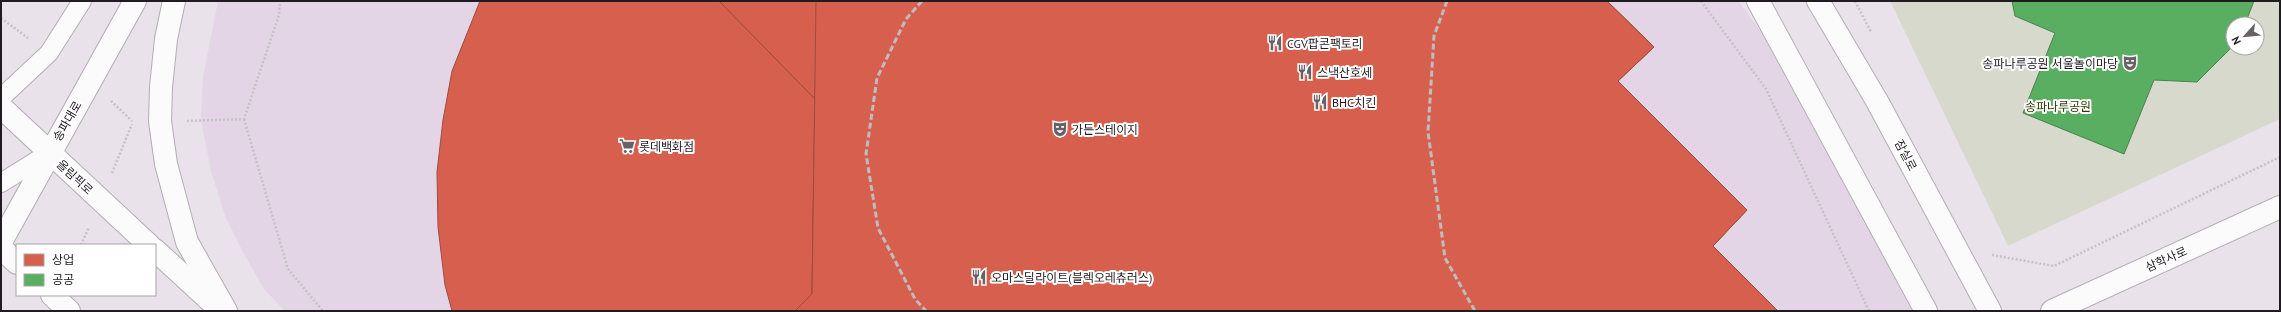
<svg xmlns="http://www.w3.org/2000/svg" width="2281" height="312" font-family="'PT Sans','Noto Sans KR',sans-serif">
  <rect width="100%" height="100%" fill="#eae2eb"/>
  <polygon fill="#e3d5e5" points="218,1 1738,1 1794,74 1912,311 285,311 264,289 244,254 225,216 211,171 201,121 203,77"/>
  <path fill="#d7d9cd" fill-rule="evenodd" d="M1890,1H2280V119L2008,246ZM2233,24H2257V48H2233Z"/>
  <g fill="#d6604d" stroke="#9f4b40">
    <polygon points="480,1 719,1 815,99 812,294 795,311 452,311 445,285 438,227 437,172 443,120 452,71"/>
    <polygon points="719,1 1607,1 1654,47 1618,81 1747,210 1713,246 1778,311 795,311 812,294 815,99"/>
    <polygon points="816,1 1607,1 1654,47 1618,81 1747,210 1713,246 1778,311 795,311 812,294"/>
  </g>
  <polygon fill="#5aae61" stroke="#49824e" points="2012,1 2254,1 2245,24 2233,24 2233,46 2197,82 2154,80 2124,154 2023,113 2055,33 2015,16"/>
  <g fill="none" stroke-linecap="round" stroke-linejoin="round">
    <defs>
      <g id="service">
        <polyline points="1,98 49,53 82,1"/>
        <polyline points="1,183 49,153"/>
      </g>
      <g id="tertiary">
        <polyline points="1758,1 1926,311"/>
        <polyline points="1818,1 1877,101 1990,311"/>
        <polyline points="2052,311 2280,207"/>
      </g>
      <g id="primary">
        <polyline points="174,1 166,39 161,87 160,121 166,164 187,242 226,311"/>
        <polyline points="1,107 149,245"/>
        <polyline points="1,242 135,1"/>
        <polyline points="1,248 17,263"/>
        <polyline points="155,250 217,307"/>
        <polyline points="52,295 69,311"/>
      </g>
    </defs>
    <use href="#service" stroke="#b3adb4" stroke-width="20"/>
    <use href="#tertiary" stroke="#b3adb4" stroke-width="24"/>
    <use href="#primary" stroke="#b3adb4" stroke-width="24"/>
    <g stroke="#c6c2c7" stroke-width="2.5" stroke-dasharray="2 2" stroke-linecap="butt">
      <polyline points="1701,1 1766,89 1869,311"/>
      <polyline points="1855,1 1871,32"/>
      <polyline points="1,18 28,38"/>
      <polyline points="111,101 132,121"/>
      <polyline points="244,119 288,269 323,311"/>
      <polyline points="187,121 244,119 279,15 280,1"/>
      <polyline points="112,173 132,124"/>
      <polyline points="81,245 89,227"/>
      <polyline points="1992,255 2054,266 2280,157"/>
    </g>
    <use href="#service" stroke="#fcfbfc" stroke-width="18"/>
    <use href="#tertiary" stroke="#fcfbfc" stroke-width="22"/>
    <use href="#primary" stroke="#fcfbfc" stroke-width="22"/>
    <g stroke="#bebcbe" stroke-width="3" stroke-dasharray="6 3" stroke-linecap="butt">
      <polyline points="922,1 906,19 877,78 866,154 878,228 915,299 926,311"/>
      <polyline points="1447,1 1434,36 1428,132 1445,258 1475,311"/>
    </g>
  </g>
  <defs>
    <symbol id="restaurant-bare" viewBox="-9 -9 18 18"><path d="M-5-6h1v4h1v-4h1v4h1v-4h1v5L-1.5 .5V6h-2V.5L-5-1ZM5-6V6H3V1.5H1.5Q1.5-4 5-6Z" fill="#676168" stroke="#fff" stroke-width="2.5" paint-order="stroke"/></symbol>
    <symbol id="theatre-bare" viewBox="-9 -9 18 18"><path d="M-5-5.5Q0-4 5-5.5V0Q5 5 0 6Q-5 5-5 0ZM-3.3-2.5H-1v1.5H-3.3ZM1-2.5H3.3v1.5H1ZM-2.8 1Q0 5.5 2.8 1Z" fill="#676168" stroke="#fff" stroke-width="2.5" paint-order="stroke"/></symbol>
    <symbol id="supermarket-bare" viewBox="-9 -9 18 18"><path d="M-6-5.5h2.5l.6 2H6L4.5 2H-2.5L-4.4-4H-6ZM-1.5 3.2a1.3 1.3 0 1 0 .1 0ZM3 3.2a1.3 1.3 0 1 0 .1 0Z" fill="#676168" stroke="#fff" stroke-width="2.5" paint-order="stroke"/></symbol>
  </defs>
  <g fill-rule="evenodd">
    <use href="#restaurant-bare" x="1264" y="32" width="22" height="22"/>
    <use href="#theatre-bare" x="2119" y="52" width="22" height="22"/>
    <use href="#restaurant-bare" x="1294" y="61" width="22" height="22"/>
    <use href="#restaurant-bare" x="1309" y="91" width="22" height="22"/>
    <use href="#theatre-bare" x="1049" y="118" width="22" height="22"/>
    <use href="#supermarket-bare" x="616" y="135" width="22" height="22"/>
    <use href="#restaurant-bare" x="968" y="266" width="22" height="22"/>
  </g>
  <g text-anchor="middle" dominant-baseline="central" stroke-width="4" stroke-linejoin="round" paint-order="stroke">
    <g font-size="12" fill="#201b21" stroke="#fff" text-anchor="start">
      <text x="1287" y="43">CGV팝콘팩토리</text>
      <text x="2118" y="63" text-anchor="end">송파나루공원 서울놀이마당</text>
      <text x="1317" y="72">스낵산호세</text>
      <text x="1332" y="102">BHC치킨</text>
      <text x="1072" y="129">가든스테이지</text>
      <text x="639" y="146">롯데백화점</text>
      <text x="991" y="277">오마스딜라이트(블렉오레츄러스)</text>
    </g>
    <g font-size="12" fill="#303c05" stroke="#fff">
      <text x="2058" y="106">송파나루공원</text>
    </g>
    <g font-size="12" fill="#201b21" stroke="#fff">
      <text transform="translate(67 121) rotate(-60)">송파대로</text>
      <text transform="translate(1906 155) rotate(62)">잠실로</text>
      <text transform="translate(75 177) rotate(43)">올림픽로</text>
      <text transform="translate(2166 259) rotate(-24)">삼학사로</text>
    </g>
  </g>
  <rect width="2281" height="312" fill="none" stroke="#201b21" stroke-width="4"/>
  <rect x="16" y="244" width="140" height="52" fill="#ffffff" stroke="#a6a4a6"/>
  <rect x="24" y="254" width="20" height="12" fill="#d6604d" stroke="#a6a4a6"/>
  <text x="52" y="264" font-size="12" fill="#201b21">상업</text>
  <rect x="24" y="274" width="20" height="12" fill="#5aae61" stroke="#a6a4a6"/>
  <text x="52" y="284" font-size="12" fill="#201b21">공공</text>
  <g transform="translate(2245 36) rotate(243)"><circle r="19" fill="#ffffff" stroke="#a6a4a6"/>
  <path d="M0-3L7 15L0 10L-7 15Z" fill="#676168"/>
  <text y="-6" font-size="11" font-weight="bold" text-anchor="middle" fill="#201b21">N</text>
  </g>
</svg>
